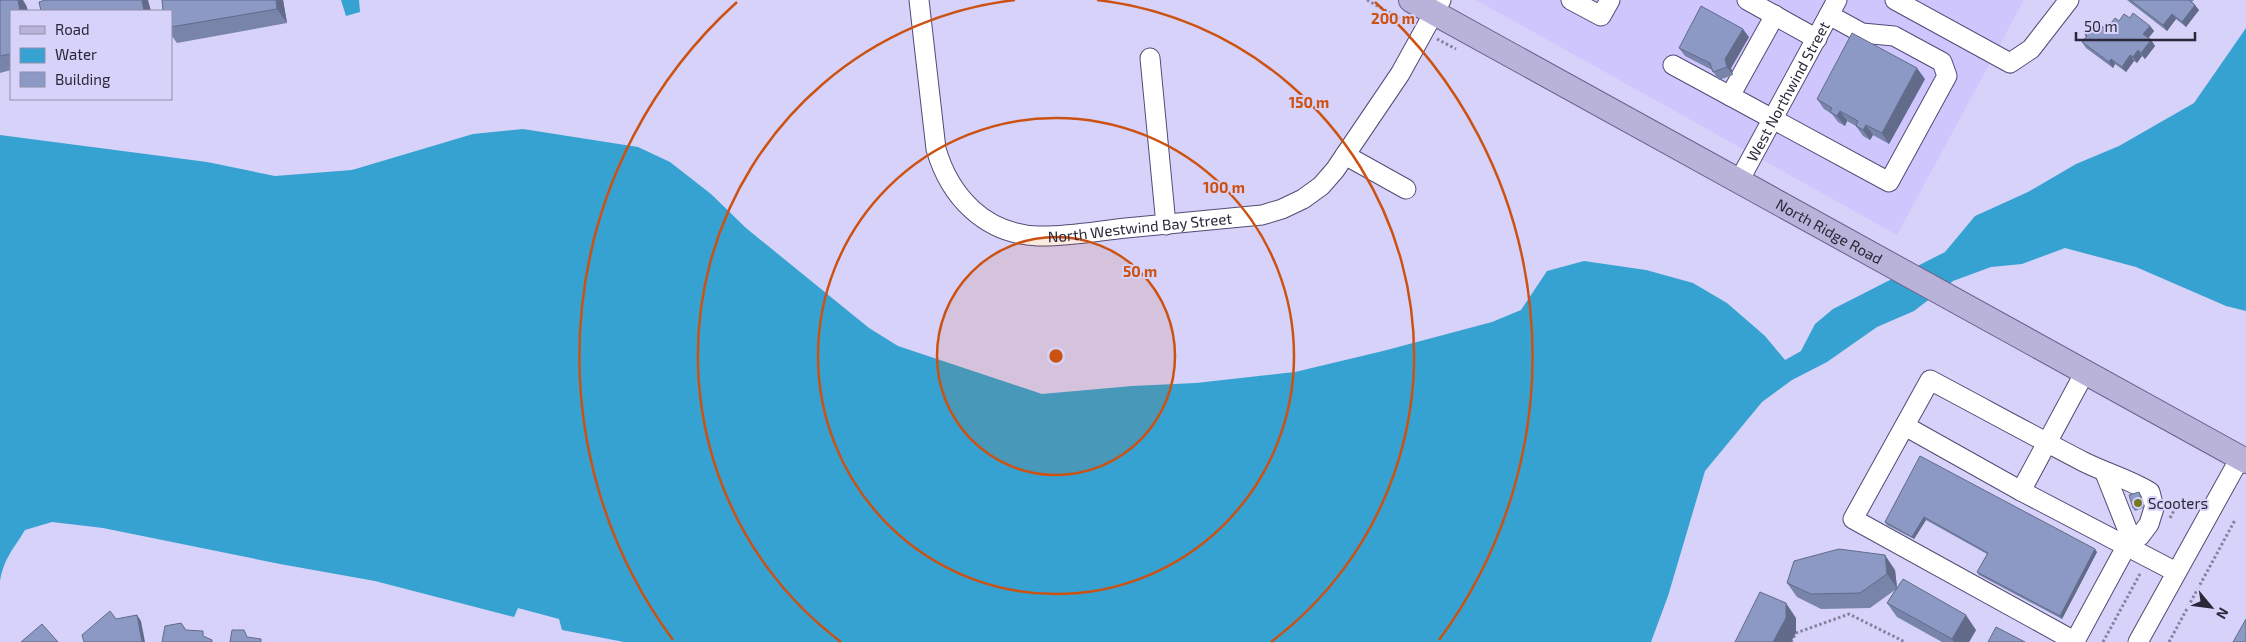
<svg xmlns="http://www.w3.org/2000/svg" width="2246" height="642" font-family="'Exo 2',sans-serif">
  <rect width="100%" height="100%" fill="#d7d2f9"/>
  <polygon fill="#cfc6fe" points="1476,0 2024,0 1897,235"/>
  <g fill="#36a2d1">
    <polygon points="341,0 359,0 360,12 346,16"/>
    <path d="M2246,28V311L2226,306L2136,267L2065,248L2022,264L1991,267L1953,281L1914,311L1877,327L1827,362L1792,380L1762,402L1705,471L1668,596L1651,642H624L562,630L559,619L518,608L514,617L375,581L280,564L103,528L52,522L25,530C13,550 4,558 0,581V135L207,162L275,176L352,170L473,134L523,129L638,147L670,162L711,194L746,228L869,328L898,346L1042,394L1132,386L1196,383L1295,372L1383,351L1492,322L1521,310L1547,271L1584,261L1646,270L1693,283L1727,303L1765,336L1785,360L1801,351L1815,324L1833,309L1945,252L1975,216L2028,192L2076,164L2119,146L2194,103Z"/>
  </g>
  <g fill="none" stroke-linecap="round" stroke-linejoin="round">
    <defs>
      <g id="minor">
        <path id="s1" d="M919,0L936,149C950,197 985,234 1038,236C1067,237 1097,231 1126,228C1171,224 1217,219 1262,215L1282,209L1303,199L1321,186L1335,170L1400,74L1441,0"/>
        <polyline points="1571,0 1601,16 1610,0"/>
        <polyline points="1747,0 1817,39"/>
        <polyline points="1895,0 2010,63 2031,49 2069,0"/>
        <polyline points="1150,58 1166,225"/>
        <polyline points="1673,65 1889,182 1947,76 1942,62 1894,36 1862,33 1829,15"/>
        <polyline points="1730,96 1775,15"/>
        <polyline points="1345,155 1406,189"/>
        <path id="s2" d="M1739,181L1837,0"/>
        <polyline points="2085,372 2021,491 2176,572"/>
        <polyline points="1905,426 2021,491"/>
        <polyline points="2105,473 2132,541"/>
        <path d="M2075,641L2126,547L2140,536L2149,524L2154,508L2150,492C2129,479 2106,473 2084,462C2032,435 1981,407 1930,380L1853,519L2076,642"/>
        <polyline points="2138,642 2240,458"/>
      </g>
      <g id="major">
        <path id="s3" d="M1411,0L2246,461"/>
      </g>
    </defs>
    <use href="#minor" stroke="#524b74" stroke-width="21"/>
    <use href="#major" stroke="#696090" stroke-width="26"/>
    <g stroke="#86819f" stroke-width="3" stroke-dasharray="2.5 2.5" stroke-linecap="butt">
      <polyline points="1367,0 1410,24"/>
      <polyline points="1437,39 1456,49"/>
      <polyline points="2170,518 2178,503"/>
      <polyline points="1791,642 1796,633 1849,614 1905,642"/>
      <polyline points="2103,642 2141,572"/>
      <polyline points="2169,642 2235,520"/>
    </g>
    <use href="#minor" stroke="#fff" stroke-width="19"/>
    <use href="#major" stroke="#b9b2d9" stroke-width="24"/>
  </g>
  <g fill="#7884a9">
    <polygon points="0,0 26,5 28,11 11,11 11,70 0,73"/>
    <polygon points="283,0 287,23 177,43 171,35 171,11"/>
    <polygon points="2127,0 2194,0 2192,2 2199,10 2186,27 2176,19 2167,31"/>
    <polygon points="2130,18 2150,26 2154,31 2148,38 2151,40 2155,46 2145,59 2142,56 2137,63 2134,61 2126,72 2115,64 2113,68 2086,48 2082,42 2086,37 2085,35 2110,32 2111,30 2108,27 2119,21"/>
    <polygon points="1749,37 1731,68 1733,75 1719,80 1712,70 1685,56 1679,48"/>
    <polygon points="1925,79 1889,144 1873,135 1870,140 1863,136 1856,126 1847,121 1845,126 1838,122 1832,114 1824,109 1817,99"/>
    <polygon points="1920,456 2097,552 2062,619 1979,575 1977,572 1987,554 1926,520 1914,539 1887,525 1885,522"/>
    <polygon points="2141,495 2145,507 2135,511 2133,508"/>
    <polygon points="1895,570 1897,587 1976,630 1969,642 1942,642 1897,617 1887,603 1895,590 1870,608 1821,609 1797,597 1787,583"/>
  </g>
  <g fill="#626b8a">
    <polygon points="18,0 23,0 26,5 28,11 20,11"/>
    <polygon points="142,0 148,0 151,11 144,11"/>
    <polygon points="276,0 283,0 287,23 277,9"/>
    <polygon points="2195,5 2199,10 2186,27 2182,22"/>
    <polygon points="2172,14 2176,19 2167,31 2163,25"/>
    <polygon points="2150,26 2154,31 2147,40 2143,34"/>
    <polygon points="1743,29 1749,37 1731,68 1733,75 1727,67 1725,59"/>
    <polygon points="2151,40 2155,46 2145,59 2141,53"/>
    <polygon points="2138,50 2142,56 2137,63 2133,57"/>
    <polygon points="2130,55 2134,61 2126,72 2122,67"/>
    <polygon points="2111,59 2115,64 2113,68 2109,62"/>
    <polygon points="1917,68 1925,79 1889,144 1882,133"/>
    <polygon points="1840,111 1847,121 1845,126 1837,116"/>
    <polygon points="1866,125 1873,135 1870,140 1863,130"/>
    <polygon points="2139,492 2141,495 2145,507 2143,504"/>
    <polygon points="1924,517 1926,520 1914,539 1912,537"/>
    <polygon points="2095,549 2097,552 2062,619 2060,616"/>
    <polygon points="1885,555 1895,570 1897,588 1887,574"/>
    <polygon points="1786,603 1796,618 1796,633 1791,642 1773,642"/>
    <polygon points="137,615 141,621 145,642 142,642"/>
    <polygon points="1966,615 1976,630 1969,642 1954,642 1952,639"/>
  </g>
  <g fill="#8c99c5" stroke="#626b8a">
    <polygon points="0,0 18,0 20,11 11,11 11,54 0,56"/>
    <polygon points="45,0 142,0 144,11 41,11 39,2"/>
    <polygon points="162,0 276,0 277,9 171,27 171,11 163,11"/>
    <polygon points="2130,0 2189,0 2195,5 2182,22 2172,14 2163,25"/>
    <polygon points="1701,6 1743,29 1725,59 1727,67 1713,72 1710,63 1679,48"/>
    <polygon points="2133,13 2150,26 2143,34 2151,40 2141,53 2138,50 2133,57 2130,55 2122,67 2111,59 2109,62 2082,42 2087,36 2085,35 2095,21 2110,32 2112,29 2108,27 2115,18 2119,21 2124,14 2130,18"/>
    <polygon points="1852,33 1917,68 1882,133 1866,125 1863,130 1856,126 1858,121 1840,111 1837,116 1830,112 1832,108 1817,99"/>
    <polygon points="1920,456 2095,549 2060,616 1977,572 1988,553 1924,517 1912,537 1885,522"/>
    <polygon points="2139,492 2143,504 2133,508 2129,495"/>
    <polygon points="1839,549 1885,555 1887,574 1860,593 1811,594 1787,583 1794,561"/>
    <polygon points="1903,579 1966,615 1952,639 1887,603"/>
    <polygon points="1760,592 1786,603 1786,618 1773,642 1735,642"/>
    <polygon points="110,611 116,619 137,615 142,642 84,642 82,635"/>
    <polygon points="2246,619 2246,642 2233,642"/>
    <polygon points="181,623 186,630 203,631 203,636 212,640 212,642 162,642 165,626"/>
    <polygon points="42,624 58,642 21,642"/>
    <polygon points="1996,627 2025,642 1988,642"/>
    <polygon points="232,630 244,630 247,637 261,639 261,642 230,642"/>
  </g>
  <circle cx="1056" cy="356" r="119" fill="#cc5213" fill-opacity=".12"/>
  <g fill="none" stroke="#cc5213" stroke-width="2.5">
    <circle cx="1056" cy="356" r="119"/>
    <circle cx="1056" cy="356" r="238"/>
    <path d="M841 642A358 358 0 0 1 1015 0M1097 0A358 358 0 0 1 1271 642"/>
    <path d="M673 640A477 477 0 0 1 737 2M1375 2A477 477 0 0 1 1439 640"/>
  </g>
  <circle fill="#767922" stroke="#d7d2f9" stroke-width="2" cx="2138" cy="503" r="5"/>
  <g text-anchor="middle" dominant-baseline="central" stroke-width="4" stroke-linejoin="round" paint-order="stroke">
    <g font-size="15" fill="#2a2739" stroke="#d7d2f9">
      <text stroke="none"><textPath href="#s2" startOffset="102">West Northwind Street</textPath></text>
      <text stroke="none"><textPath href="#s1" startOffset="396">North Westwind Bay Street</textPath></text>
      <text stroke="none"><textPath href="#s3" startOffset="478">North Ridge Road</textPath></text>
    </g>
    <g font-size="15" fill="#2a2739" stroke="#d7d2f9" text-anchor="start">
      <text x="2148" y="503">Scooters</text>
    </g>
  </g>
  <circle cx="1056" cy="356" r="8" fill="#cc5213" stroke="#d7d2f9" stroke-width="2.5"/>
  <g font-size="15" text-anchor="middle" font-weight="bold" fill="#cc5213" stroke="#d7d2f9" stroke-width="4" stroke-linejoin="round" paint-order="stroke">
    <text x="1393" y="24">200 m</text>
    <text x="1309" y="108">150 m</text>
    <text x="1224" y="193">100 m</text>
    <text x="1140" y="277">50 m</text>
  </g>
  <rect x="10" y="10" width="162" height="90" fill="#d7d2f9" stroke="#928eac"/>
  <rect x="20" y="26" width="25" height="8" fill="#b9b2d9" stroke="#928eac"/>
  <text x="55" y="35" font-size="15" fill="#2a2739">Road</text>
  <rect x="20" y="48" width="25" height="15" fill="#36a2d1" stroke="#928eac"/>
  <text x="55" y="60" font-size="15" fill="#2a2739">Water</text>
  <rect x="20" y="72" width="25" height="15" fill="#8c99c5" stroke="#928eac"/>
  <text x="55" y="85" font-size="15" fill="#2a2739">Building</text>
  <g transform="translate(2211 607) rotate(119)" stroke="#d7d2f9" stroke-width="4" paint-order="stroke">
  <path d="M0-4L9 19L0 12L-9 19Z" fill="#2a2739"/>
  <text y="-8" font-size="14" font-weight="bold" text-anchor="middle" fill="#2a2739">N</text>
  </g>
  <path d="M2076 32v8h119v-8" fill="none" stroke="#2a2739" stroke-width="2.5"/>
  <text x="2084" y="32" font-size="15" fill="#2a2739" stroke="#d7d2f9" stroke-width="4" paint-order="stroke">50 m</text>
</svg>
